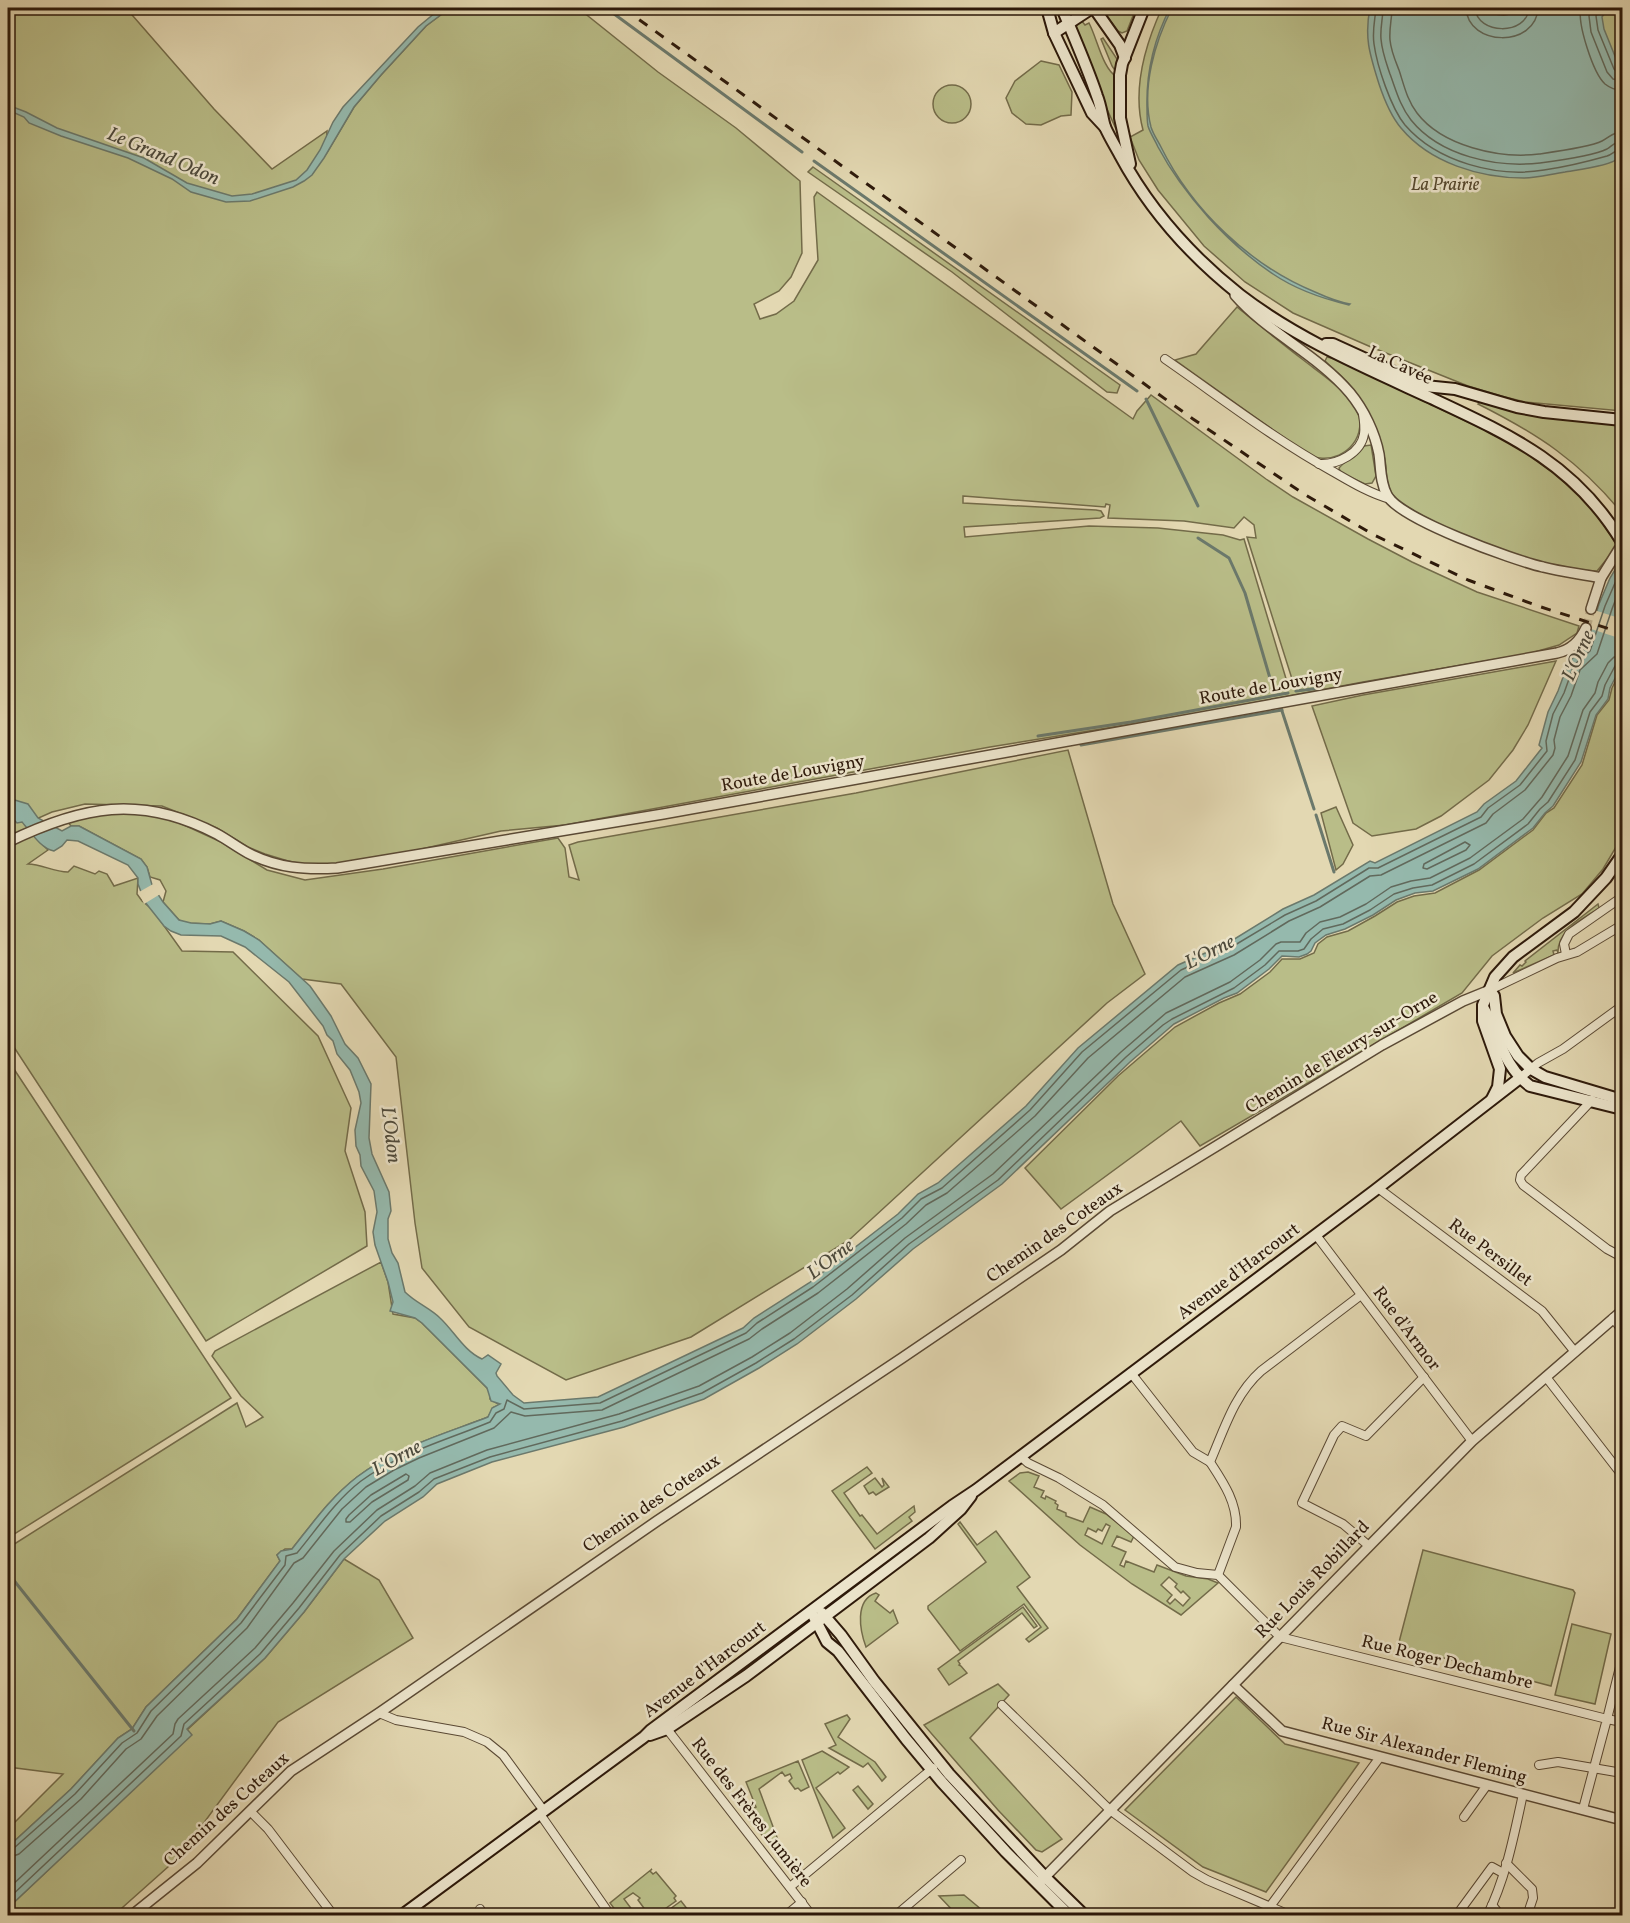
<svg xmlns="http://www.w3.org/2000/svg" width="1630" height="1923" font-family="Vollkorn,serif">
  <rect width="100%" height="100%" fill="#e3d8b2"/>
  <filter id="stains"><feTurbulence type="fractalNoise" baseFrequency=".00333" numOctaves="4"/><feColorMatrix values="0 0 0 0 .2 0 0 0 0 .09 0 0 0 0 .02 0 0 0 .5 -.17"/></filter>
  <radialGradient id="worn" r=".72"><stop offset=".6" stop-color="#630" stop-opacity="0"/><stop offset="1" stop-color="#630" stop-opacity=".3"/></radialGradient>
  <g fill="#b9bd88" stroke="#736b49" stroke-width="1.5" fill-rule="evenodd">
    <path d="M8,8H126L214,109L272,169L327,131L326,154L354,107L381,75L426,26L450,8H578L658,72L736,128L800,181L802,253L791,277L779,291L754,304L760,319L776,314L794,301L818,260L814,197L817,192L1133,419L1137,411L1151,395L1266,479L1293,497L1368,539L1412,562L1477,592L1579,626L1577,633L1559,645L1521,656L1497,659L1363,682L1194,714L990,747L565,825L501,831L382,858L318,867L288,861L265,854L248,847L217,828L162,806L85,804L52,812L25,824L35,837L48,850L28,864C42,864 53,872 68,872L74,866L95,874L99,871L107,874L114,886L138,878L137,894L142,901L152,909L182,951L233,952L318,1036L351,1108L345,1151L365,1212L367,1246L206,1341L8,1038ZM963,496L1105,507L1106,504L1110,505L1108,518L1184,521L1234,528L1244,517L1254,525L1256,538L1247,537L1293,682H1287L1244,539L1240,540L1223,535L1158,528L1089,526L965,537L964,527L1100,518L1104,516L1101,511L1096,510L963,503Z"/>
    <polygon points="1103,8 1136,8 1127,31 1122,33 1118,31 1104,12 1102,12"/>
    <path d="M1162,8H1622V411L1525,402L1501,396L1468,386L1371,347L1293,313L1245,282L1204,246L1158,190L1139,160L1130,137L1143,130C1132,89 1145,45 1162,8Z"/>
    <path d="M1081,20L1085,25L1089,23C1097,38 1103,70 1117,77L1119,128L1116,129L1102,98L1075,27Z"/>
    <polygon points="1103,38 1119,62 1116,72 1112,66 1101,39"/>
    <polygon points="1041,61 1059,65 1072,92 1071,115 1061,116 1041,125 1026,124 1012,113 1006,98 1015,81"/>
    <circle cx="952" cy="104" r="19"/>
    <polygon points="813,167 1120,385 1117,393 1107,392 952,272 808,172"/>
    <path d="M1237,307C1258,324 1280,342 1302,359C1321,374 1344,388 1356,409C1369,434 1347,461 1320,458C1316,458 1311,455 1307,454L1175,360L1196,354Z"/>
    <path d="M1327,357L1335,359L1510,442L1555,474L1582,498L1596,514L1617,545L1615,549L1597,571C1576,570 1553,568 1533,562C1519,557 1505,551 1490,545C1463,535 1405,517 1391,492C1384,480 1388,468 1384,456C1377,431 1366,402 1348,383C1341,375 1332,368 1325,361Z"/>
    <path d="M1482,400L1622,423V513C1579,461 1538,434 1478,404Z"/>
    <path d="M1371,445L1376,476L1372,483L1365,484L1341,473L1339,468C1345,461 1356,454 1364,446Z"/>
    <polygon points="1556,661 1528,725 1513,750 1489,780 1441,816 1416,829 1372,836 1353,823 1312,706 1363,695"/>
    <polygon points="1622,668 1622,837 1603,869 1582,894 1543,918 1492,956 1462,993 1200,1146 1181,1121 1061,1209 1025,1168 1118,1076 1175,1027 1219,1003 1240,994 1270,972 1282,959 1300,959 1314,953 1318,944 1327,937 1348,931 1375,916 1397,902 1414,896 1435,893 1479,870 1533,830 1546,813 1554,808 1582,765 1597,715 1609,700 1612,688"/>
    <polygon points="1068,750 1113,904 1145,974 1107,1003 849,1240 691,1337 566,1380 469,1327 422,1268 415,1223 396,1057 341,984 302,979 259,940 244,931 221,921 210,924 184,923 179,920 163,902 166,891 160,880 150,877 147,867 141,859 79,826 71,826 67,821 102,813 144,813 171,819 221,842 267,870 305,880 383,869 558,838 565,848 569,877 579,880 569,845 578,842 856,793"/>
    <polygon points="1336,807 1353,845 1343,864 1336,870 1321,813"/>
    <path d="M1598,904L1599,908C1581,920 1557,931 1558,953L1557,950L1553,951L1554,955L1513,973L1520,965L1522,966L1526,962L1525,961Z"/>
    <polygon points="8,1060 231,1398 8,1538"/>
    <path d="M381,1262L388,1282L393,1314L415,1318L422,1323L487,1388L490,1392V1399L500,1405L494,1407L488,1417C444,1434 395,1448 357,1477C331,1497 312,1524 292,1549H285L277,1555L280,1561L237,1619L146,1707L132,1729L118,1738L71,1789L8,1847V1829L63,1774L8,1767V1548L237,1403L246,1427L263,1417L241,1396L212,1356L215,1351Z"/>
    <polygon points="867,1467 872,1473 844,1493 860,1516 862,1515 877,1534 914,1506 915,1512 909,1517 912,1521 875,1549 832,1491"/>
    <path d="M1028,1472L1039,1476L1034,1487L1044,1491L1041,1497L1045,1499L1046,1496L1056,1501L1055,1503L1058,1505L1057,1509L1066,1513V1516L1083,1522L1090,1507L1106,1514L1134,1536L1131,1542L1117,1536L1112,1546L1126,1552L1120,1565L1124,1567L1126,1561L1154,1572L1157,1565L1186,1576L1208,1579L1218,1583L1181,1615L1132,1584L1080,1545L1009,1481L1020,1473ZM1106,1524L1110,1526L1102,1544L1085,1535L1088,1528L1096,1532L1098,1529L1102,1531ZM1169,1577L1177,1584L1175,1587L1181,1593L1183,1591L1190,1598L1183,1606L1175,1599L1170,1604L1167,1601L1172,1595L1161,1585Z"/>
    <polygon points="875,1478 882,1487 884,1485 882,1478 889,1487 876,1495 873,1492 869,1494 864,1486"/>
    <polygon points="960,1522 977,1545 996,1531 1030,1577 1017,1587 1048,1628 1029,1642 1026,1639 1041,1627 1024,1604 960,1651 928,1609 928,1606 986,1562 958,1524"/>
    <polygon points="1423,1550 1573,1590 1575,1593 1551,1686 1398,1646"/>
    <polygon points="344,1559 379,1580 413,1638 278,1722 178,1858 114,1915 8,1916 8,1908 191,1735 187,1730 265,1658 304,1612"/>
    <path d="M876,1593L879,1595L875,1601L890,1613L893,1610L898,1623L866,1647C860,1631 854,1600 876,1593Z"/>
    <polygon points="1023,1607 1037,1626 1034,1628 1022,1613 958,1661 960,1664 959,1665 961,1666 967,1673 949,1685 938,1669"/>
    <polygon points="1572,1624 1611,1634 1595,1704 1555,1695"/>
    <polygon points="998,1684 1009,1695 970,1738 1062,1839 1042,1852 1036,1850 998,1810 924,1725"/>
    <polygon points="1236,1697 1285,1744 1359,1763 1266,1892 1203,1867 1125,1810"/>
    <polygon points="847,1715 850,1719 838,1737 875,1762 886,1777 882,1781 868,1763 863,1767 829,1748 836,1745 825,1724"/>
    <polygon points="822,1751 849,1767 840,1774 838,1772 816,1788 845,1828 833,1838 802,1760"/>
    <polygon points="798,1761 809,1787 801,1791 798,1788 795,1789 789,1781 792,1778 790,1774 785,1776 782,1772 759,1789 781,1848 798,1868 792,1873 744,1812 756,1807 746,1782"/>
    <polygon points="858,1786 873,1804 868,1809 853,1790"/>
    <polygon points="652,1869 650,1871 653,1874 656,1872 676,1896 674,1898 676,1901 662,1911 663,1914 681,1901 692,1915 649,1915 638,1900 640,1898 633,1893 624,1899 636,1915 619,1915 610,1903"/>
    <polygon points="964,1895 988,1915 957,1915 939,1896"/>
  </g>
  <g fill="#95b9ad" stroke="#6b796c" stroke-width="1.5">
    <polygon points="441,8 450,8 426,26 381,75 354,107 324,158 312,175 304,181 293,187 250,201 226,202 191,192 172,179 128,158 61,136 29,123 24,117 8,110 8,105 26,112 57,128 144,158 187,183 232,196 252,194 296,180 307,170 320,150 333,122 343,107 418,27"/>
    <path d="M1170,8H1172C1155,42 1141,88 1151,127C1153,134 1158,141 1161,147C1192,210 1251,266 1315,292C1326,297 1338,302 1350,304L1349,305C1324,299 1295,289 1273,274C1228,244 1183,194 1158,147C1155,140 1150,133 1148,126C1147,121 1147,114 1147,108C1146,72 1154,39 1170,8Z"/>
    <path d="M1370,8H1488C1494,16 1510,19 1516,8H1608L1602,17L1604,29L1619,66L1622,68V151C1621,154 1620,157 1617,159C1610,166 1576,170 1565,172C1551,174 1538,178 1524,178C1480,178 1430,163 1401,128C1390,115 1384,99 1379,84C1370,55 1364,38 1370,8Z"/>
    <path d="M1622,558V665L1610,688L1608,699L1596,715L1581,762L1553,806L1545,813L1533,828L1478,869L1433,891L1415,893L1396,900L1373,915L1345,929L1326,935L1315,943L1311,951L1307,954L1299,957L1282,956L1269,969L1237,993L1224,998L1174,1024L1167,1030L1130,1062L1002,1184L913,1249L856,1299L797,1344L759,1368L704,1399L624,1427L492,1462L437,1484L423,1497L385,1521L344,1559L304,1612L265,1658L187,1729L192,1735L8,1908V1847L71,1789L118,1738L132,1729L146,1707L237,1619L280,1561L277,1555L281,1551L292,1549C312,1524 331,1497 357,1477C395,1448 444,1434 488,1417L492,1408L500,1404L491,1401L487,1388L422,1323L415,1318L390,1311L393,1302L388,1282L375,1245L373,1232L377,1212L374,1191L361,1166L360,1155L356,1146L355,1130L361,1103L359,1092L350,1070L337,1054L333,1041L327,1035L323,1026L289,982L245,947L221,936L181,935L171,931L164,926L145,902L138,884V878L128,865L78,841L67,840L62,846L54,851C40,848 31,832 22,822L17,823L12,818L14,812L8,810V798L28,804L38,818L62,831L71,826H79L141,859L147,867L152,885L163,902L179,920L191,923L210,924L221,921L244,931L259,940L310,986L331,1016L345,1044L358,1058L371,1084L369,1138L372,1154L389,1192L391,1211L388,1219V1239L392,1253L398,1263L405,1292C416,1303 430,1308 440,1318C454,1331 464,1351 482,1359L488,1355L501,1364L496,1373L497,1376L513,1395L524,1403L598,1397L743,1328L754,1318L809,1283L898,1214L918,1194L938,1183L1026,1106L1078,1048L1178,965L1228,943L1283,909L1314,895L1370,861L1375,863L1477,812L1484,804L1516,781L1542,748L1539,745L1548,712L1558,691L1569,661L1585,649L1599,604L1610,578Z"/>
  </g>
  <g fill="#e3d8b2">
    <polygon points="1594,610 1622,619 1622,639 1588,628"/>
    <polygon points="155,883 162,893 144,904 139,892"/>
  </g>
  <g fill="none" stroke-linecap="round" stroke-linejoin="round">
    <g stroke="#61695c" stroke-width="1.5">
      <path d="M1376,8C1375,20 1372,31 1374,44C1377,66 1391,108 1405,125C1437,162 1497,178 1544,170C1565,167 1586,162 1607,156C1613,154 1616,149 1622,149"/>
      <path d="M1383,8C1383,18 1380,28 1381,39C1382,52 1386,62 1390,74C1396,90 1400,106 1411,120C1440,156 1496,168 1540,163C1555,161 1595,155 1607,149C1613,145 1615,142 1622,141"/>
      <path d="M1392,8C1392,18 1389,28 1390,40C1391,51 1395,60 1399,70C1404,85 1407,100 1417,113C1442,146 1499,159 1539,154C1553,152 1590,147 1602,141C1610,137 1613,132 1622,132"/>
      <path d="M1466,8C1468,47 1536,48 1538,8"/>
      <path d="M1475,8C1477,35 1527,36 1529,8"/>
      <path d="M1581,8C1577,23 1593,73 1605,84C1610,88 1616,90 1622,90"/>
      <polyline points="1592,8 1589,16 1591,32 1607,72 1613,79 1622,81"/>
      <polyline points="1601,8 1596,16 1598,30 1614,69 1618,73 1622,73"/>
      <polygon points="1465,842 1470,845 1466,850 1427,869 1423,868 1424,864"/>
      <polygon points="406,1474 409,1476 408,1480 372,1502 350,1522 346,1522 346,1519 349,1515 371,1495"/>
      <path d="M8,1850L14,1848L75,1794L122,1743L137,1733L151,1711L241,1623L285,1565L286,1556L297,1553C317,1529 335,1501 361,1481C399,1453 447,1440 490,1422L496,1413L504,1409L507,1400L524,1409L600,1403L746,1333L757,1323L813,1287L902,1218L921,1199L942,1188L1030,1110L1082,1052L1181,970L1230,948L1285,915L1316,901L1369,868H1378L1481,817L1488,808L1520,785L1547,751L1546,741L1553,714L1564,693L1574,665L1590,651L1605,606L1622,567"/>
      <polyline points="8,1858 19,1854 81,1799 126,1749 141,1739 157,1716 247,1628 294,1563 303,1558 342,1509 366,1487 394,1470 419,1458 494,1428 511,1412 525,1416 602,1410 749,1339 762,1329 818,1293 906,1224 926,1205 947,1193 1035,1116 1088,1058 1185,977 1234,955 1289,921 1320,907 1370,876 1381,875 1486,823 1493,814 1525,790 1553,755 1555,748 1554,740 1560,717 1571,696 1580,670 1597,654 1612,609 1622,583"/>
      <polyline points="8,1889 173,1734 175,1724 178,1719 255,1648 293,1603 334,1551 377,1510 415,1486 430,1473 487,1450 619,1414 699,1386 752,1357 790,1333 847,1289 905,1238 993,1174 1121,1052 1166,1013 1230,982 1260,960 1276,944 1281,942 1300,942 1306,933 1320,922 1340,917 1366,904 1391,887 1411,881 1430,878 1470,858 1523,819 1542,797 1568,756 1583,710 1595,693 1598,682 1608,663 1614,657 1622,656"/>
      <polyline points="8,1899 181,1736 184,1724 260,1654 299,1608 340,1555 381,1516 419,1492 434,1479 490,1457 622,1421 702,1393 756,1363 794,1339 852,1295 909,1244 998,1180 1126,1057 1163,1025 1172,1019 1234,988 1265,965 1279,951 1298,951 1304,949 1311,939 1323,929 1343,924 1370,910 1394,894 1413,888 1432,885 1474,864 1528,824 1540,809 1548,802 1575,760 1590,712 1602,696 1605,685 1615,666 1622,663"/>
    </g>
    <g stroke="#6b796c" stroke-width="3">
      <polyline points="606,8 802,152"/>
      <polyline points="814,161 1137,391"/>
      <polyline points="1146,399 1198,506"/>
      <polyline points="1198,538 1229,558 1245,593 1272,685"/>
      <polyline points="1296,691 1321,688"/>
      <polyline points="1281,708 1314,809"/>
      <polyline points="1038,736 1131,722 1288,693"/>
      <polyline points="1081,745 1282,710"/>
      <polyline points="1316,815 1334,872"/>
      <polyline points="8,1573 134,1731"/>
    </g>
    <polyline stroke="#bfb290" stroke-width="9" stroke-dasharray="9 4.5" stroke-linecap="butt" points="1586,628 1591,609"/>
    <defs>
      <g id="minor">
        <path d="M1165,359C1220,397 1274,439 1332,471C1351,482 1369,493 1390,499"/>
        <path d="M1319,464C1338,465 1361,453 1364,434C1365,427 1364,420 1363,414"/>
        <polyline points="1566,954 1564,944 1569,934 1622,897"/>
        <polyline points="1490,990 1557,958 1577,952 1622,925"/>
        <polyline points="1520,1078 1538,1063 1563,1049 1622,1006"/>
        <polyline points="1592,1100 1521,1175 1520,1180 1523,1185 1607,1249 1622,1257"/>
        <polyline points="1378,1188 1542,1311 1575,1352"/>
        <polyline points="1316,1235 1472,1441"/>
        <polyline points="1613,1318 1622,1330"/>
        <polyline points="1131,1373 1193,1452 1210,1462"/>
        <polyline points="1546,1377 1622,1475"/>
        <polyline points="1020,1456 1028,1463 1059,1478 1103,1505 1175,1567 1197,1573 1218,1575 1280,1637 1607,1719 1583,1809"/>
        <polyline points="1369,1546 1343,1524 1302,1503 1334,1435 1342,1426 1366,1436 1424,1377"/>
        <path d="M1218,1575L1236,1527C1237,1502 1223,1482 1210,1462C1224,1430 1234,1395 1261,1371L1361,1295"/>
        <polyline points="1622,1659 1607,1719 1622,1722"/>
        <polyline points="1002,1705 1110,1810 1193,1872 1207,1880 1292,1916"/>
        <polyline points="379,1713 396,1720 464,1732 487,1742 503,1755 544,1811"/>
        <polyline points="667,1729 812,1916"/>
        <polyline points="1539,1765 1558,1762 1622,1773"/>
        <polyline points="251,1812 268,1829 334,1916"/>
        <polyline points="540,1814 611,1916"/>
        <polyline points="1464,1817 1487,1785"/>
        <polyline points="1506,1863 1532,1889 1533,1898 1527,1916"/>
        <polyline points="790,1887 933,1768"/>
        <polyline points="1492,1905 1501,1916"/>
        <polyline points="480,1909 484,1916"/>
        <polyline points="785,1916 802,1902"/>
        <polyline points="895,1916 961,1860"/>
        <polyline points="1263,1916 1380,1757"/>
        <polyline points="1456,1916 1492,1867 1503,1873"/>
        <path d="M1487,1916C1506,1878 1514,1835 1523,1794"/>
      </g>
      <g id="tertiary">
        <path d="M1235,295C1268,333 1317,354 1350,393C1364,410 1375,433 1379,454C1381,468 1380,482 1387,495C1399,519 1513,560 1543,567C1562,572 1582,574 1601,578"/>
        <polyline points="1591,609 1601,578 1619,549"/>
        <path d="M8,842C82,806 140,794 217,834C228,840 237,847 248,853C277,868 305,870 337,868L663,814L1557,653C1571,650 1580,641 1586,628"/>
        <polyline points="1233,1685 1282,1731 1622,1820"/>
        <polyline points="1041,1881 1472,1441 1622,1311"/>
        <polyline points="131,1916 197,1863 291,1771 379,1713 657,1521 902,1358 1061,1250 1110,1211 1382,1045 1463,1001 1490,990"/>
      </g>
      <g id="secondary">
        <polyline points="1047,8 1054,33 1092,113 1105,127"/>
        <path d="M1062,8C1074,37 1087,66 1097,96C1101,106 1102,117 1105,127C1109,136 1115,146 1120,155C1149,209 1192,257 1240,295C1297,339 1366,368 1431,398C1510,435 1575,464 1622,542"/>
        <polyline points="1094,8 1120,45 1125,58"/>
        <polyline points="1054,33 1092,8"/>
        <polyline points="1130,164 1120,118 1120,75 1122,64 1144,8"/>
        <polyline points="1326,344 1333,344 1425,386 1455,389 1517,407 1544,412 1622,420"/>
        <polyline points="1490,990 1494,996 1496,1014 1505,1036 1518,1056 1531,1069 1545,1077 1622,1100"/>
        <path d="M1483,1007C1499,1035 1503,1066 1530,1086L1622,1109"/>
        <polyline points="1492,1099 1498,1087 1500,1069 1483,1021 1483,1005 1495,977 1513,957 1574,912 1606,878 1622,855"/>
        <polyline points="822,1613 841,1635 874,1681 949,1774 1045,1877 1085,1916"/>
        <polyline points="814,1617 827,1642 838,1651 906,1739 941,1781 1006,1852 1070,1916"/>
        <polyline points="650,1735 667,1729 746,1676 929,1538 961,1509 971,1496"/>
        <polyline points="401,1916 644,1737 651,1730 952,1506 976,1490 1374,1191 1520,1078"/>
      </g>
    </defs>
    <use href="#minor" stroke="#5a4934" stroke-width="10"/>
    <use href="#tertiary" stroke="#5a4934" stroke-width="12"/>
    <use href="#secondary" stroke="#2d190a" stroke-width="14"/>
    <use href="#minor" stroke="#ede6cd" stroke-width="8"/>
    <use href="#tertiary" stroke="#ede6cd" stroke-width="9"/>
    <use href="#secondary" stroke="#ede6cd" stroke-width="10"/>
    <polyline stroke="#2d190a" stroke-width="3" stroke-dasharray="10 10" stroke-linecap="butt" points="623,8 1193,419 1304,494 1374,535 1468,580 1538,606 1622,633"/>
  </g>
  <g text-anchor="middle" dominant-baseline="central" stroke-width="5" stroke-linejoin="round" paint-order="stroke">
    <g font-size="18" font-style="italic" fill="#574a30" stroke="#ede6cd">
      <text x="1445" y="185">La Prairie</text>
    </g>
    <g font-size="18" fill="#2d190a" stroke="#ede6cd">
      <text transform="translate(1400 366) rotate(25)">La Cavée</text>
      <text transform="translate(1271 687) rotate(-10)">Route de Louvigny</text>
      <text transform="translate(793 774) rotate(-10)">Route de Louvigny</text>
      <text transform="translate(1342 1053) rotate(-31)">Chemin de Fleury-sur-Orne</text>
      <text transform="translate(1055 1233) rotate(-35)">Chemin des Coteaux</text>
      <text transform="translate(1490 1253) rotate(37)">Rue Persillet</text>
      <text transform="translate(1239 1272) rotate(-37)">Avenue d'Harcourt</text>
      <text transform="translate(1406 1329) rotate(53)">Rue d'Armor</text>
      <text transform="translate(652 1504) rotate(-34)">Chemin des Coteaux</text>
      <text transform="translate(1313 1580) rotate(-46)">Rue Louis Robillard</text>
      <text transform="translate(1447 1663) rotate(14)">Rue Roger Dechambre</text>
      <text transform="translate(705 1670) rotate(-37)">Avenue d'Harcourt</text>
      <text transform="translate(1424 1751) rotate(15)">Rue Sir Alexander Fleming</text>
      <text transform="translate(227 1810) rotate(-42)">Chemin des Coteaux</text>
      <text transform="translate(751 1813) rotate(52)">Rue des Frères Lumière</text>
    </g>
    <g font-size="20" font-style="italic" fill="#4c493b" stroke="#ede6cd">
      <text transform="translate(163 157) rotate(23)">Le Grand Odon</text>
      <text transform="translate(1579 656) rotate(-66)">L'Orne</text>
      <text transform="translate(1210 953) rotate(-27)">L'Orne</text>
      <text transform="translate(390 1135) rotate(83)">L'Odon</text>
      <text transform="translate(831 1260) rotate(-37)">L'Orne</text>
      <text transform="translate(397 1459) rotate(-29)">L'Orne</text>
    </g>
  </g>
  <rect width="1630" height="1923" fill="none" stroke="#e3d8b2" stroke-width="30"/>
  <rect x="9" y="9" width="1612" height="1905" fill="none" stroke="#2d190a" stroke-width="3"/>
  <rect x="15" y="15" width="1600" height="1893" fill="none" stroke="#2d190a" stroke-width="1.5"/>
  <rect width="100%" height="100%" filter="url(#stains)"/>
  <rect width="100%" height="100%" fill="url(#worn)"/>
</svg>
